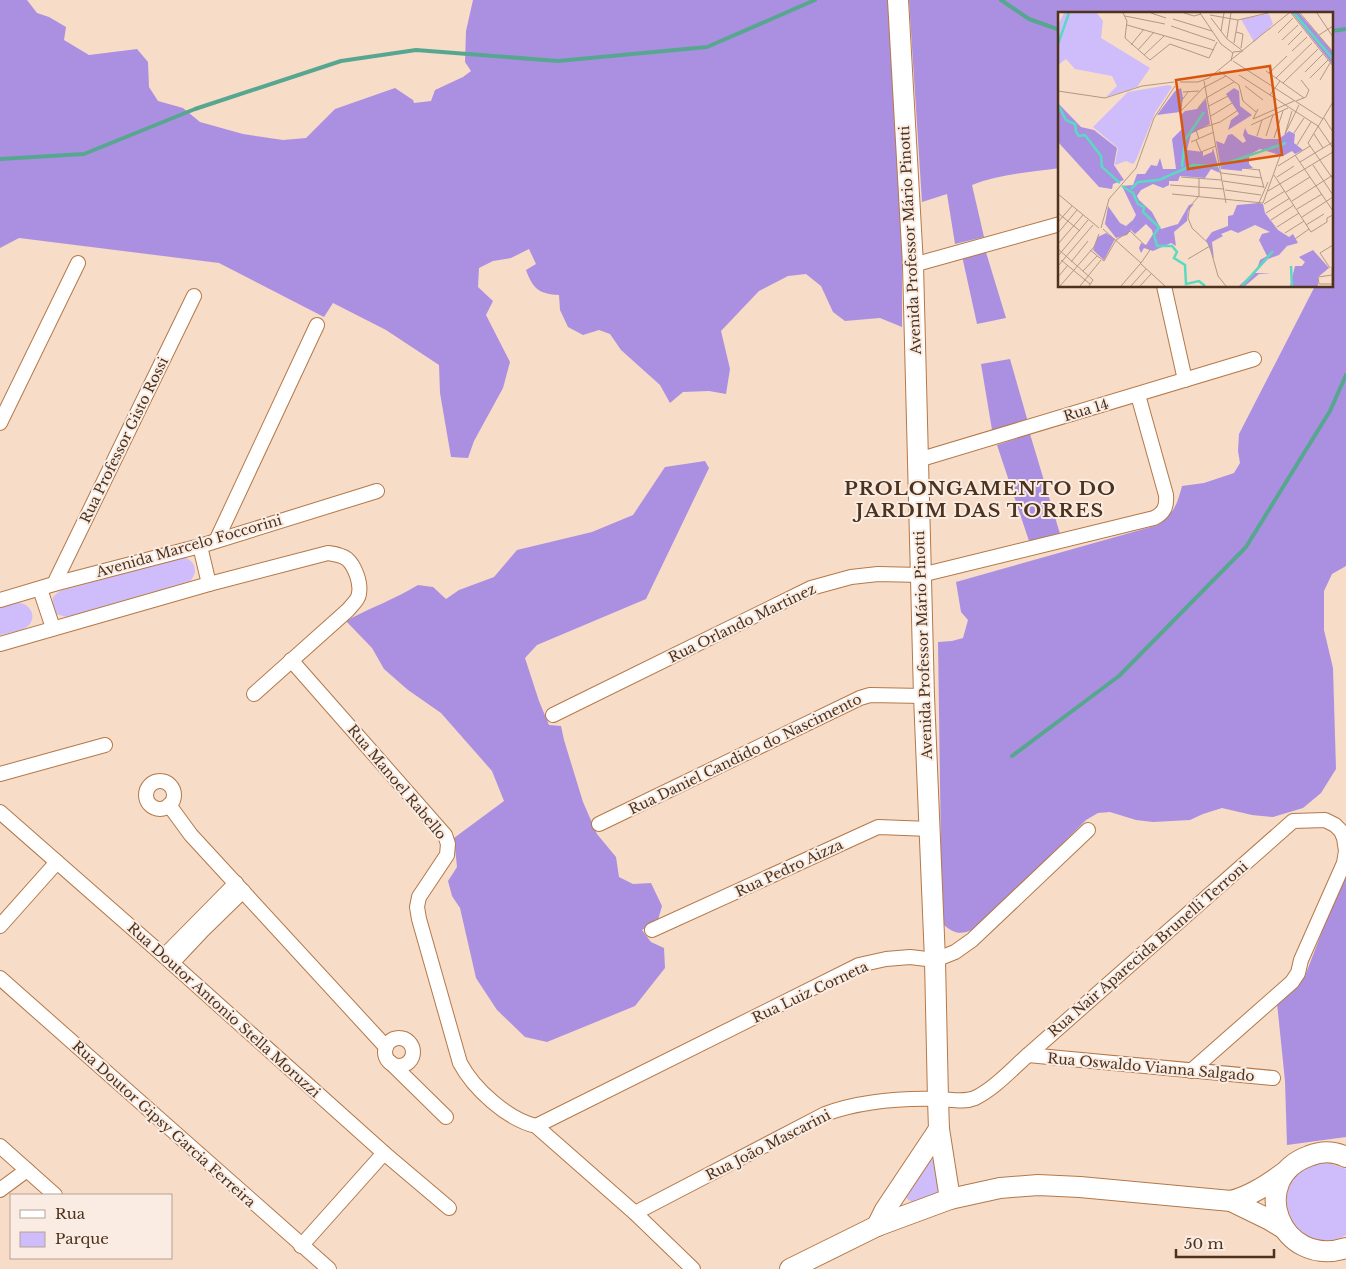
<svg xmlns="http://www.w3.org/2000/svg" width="1346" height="1269" font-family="'Libre Baskerville',serif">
  <rect width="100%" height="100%" fill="#f7dcc8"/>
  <g fill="#cfbcfa">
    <path d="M183,557C195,560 199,572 190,581L67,617L56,614L52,606L53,597L60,591Z"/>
    <path d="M18,603C30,603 38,617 28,626C22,631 8,633 0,635V607Z"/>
    <polygon points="926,1160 935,1160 939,1190 935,1195 914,1203 907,1199 905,1194"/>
    <path d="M1329,1163L1346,1169V1235C1293,1263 1261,1182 1314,1165C1318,1163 1324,1163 1329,1163Z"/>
  </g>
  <g fill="#ab90e1">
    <path d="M0,0H27L37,13L49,17L66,27L64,40L89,55L137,49L148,62L149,87L158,101L183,108L200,122L243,134L283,140L306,138L335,109L395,88L413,100L414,103L431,101L435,90L463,77L471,71L465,62L466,31L473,0H888L902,219V327L880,318L845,321L833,312L821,286L806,274L788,276L759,291L721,331L730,369L726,394L709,391L683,392L670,403L660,385L621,350L610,334L599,330L583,335L568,327L560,310L559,295C539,294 533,289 526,270L536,264L529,249L511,258L493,261L479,268L478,287L493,301L486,315L510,362L503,388L474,441L468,458L451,457L440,393L439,365L386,330L333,303L324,317L219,263L19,238L0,248Z"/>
    <path d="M909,0H1346V566L1332,574L1324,591V630L1333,668L1336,769L1321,793L1303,808L1273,817L1252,815L1222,808L1203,814L1190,820L1153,822L1136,820L1110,812L1098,813L1086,820L985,922C968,933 958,939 942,923L938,642L952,641L963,638L968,620L961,612L956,582L1158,525C1174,513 1177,505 1182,486L1204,483L1234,473L1240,463L1238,451L1239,434L1315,286H1332V14H1060V168C1031,172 999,174 972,185L984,237L955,244L947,194L922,202Z"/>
    <polygon points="985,249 1006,318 977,324 962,256"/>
    <polygon points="1010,359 1028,422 992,430 981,364"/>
    <polygon points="1030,434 1061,537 1030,544 997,445"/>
    <path d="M705,461L709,468L646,599L537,645L525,658L539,701L549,725L561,726L564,740L583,802L597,834L616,857L619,877L633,884L651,883L662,906L658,920L642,930L651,942L664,948L665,968L635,1006L547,1042L525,1037L497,1010L476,978L460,908L452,896L448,881L457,867L454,838L504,801L492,771L441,713L408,690L384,669L372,648L346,621C370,608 395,599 418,585L433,587L446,599L459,590L494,577L517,550L592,532L633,515L665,467Z"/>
    <polygon points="1346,869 1346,1137 1287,1145 1285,1081 1277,1003 1305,976"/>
  </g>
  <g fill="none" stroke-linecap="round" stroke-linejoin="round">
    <g stroke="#57a790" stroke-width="4">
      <polyline points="1001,0 1029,19 1060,30"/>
      <polyline points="1332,31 1346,29"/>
      <polyline points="0,159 84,154 195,109 341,61 416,50 558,61 707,47 815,0"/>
      <polyline points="1012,756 1119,676 1246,547 1330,411 1346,375"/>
    </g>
    <defs>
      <g id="street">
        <polyline points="913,265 1060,224"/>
        <polyline points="1164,286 1185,380"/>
        <polyline points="0,423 78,263"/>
        <polyline points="918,460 1254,359"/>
        <polyline points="217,539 317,325"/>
        <polyline points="200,546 209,584"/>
        <polyline points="54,584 194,296"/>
        <polyline points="40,589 53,628"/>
        <polyline points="0,600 54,584 200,546 377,491"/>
        <path d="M0,644L209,584L328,553C335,554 342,555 347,559C355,566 361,583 359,593C359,599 352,605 348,610L254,694"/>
        <path d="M291,660L445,835L448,844L447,855L419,897L417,907L419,919L460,1063C474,1089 507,1119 536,1126L635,1213L693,1269"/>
        <path d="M553,715L811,588L851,577L878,574L921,575L1154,518C1164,513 1167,507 1166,495L1138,395"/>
        <polyline points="0,774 105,745"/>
        <circle cx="160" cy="795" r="14"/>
        <polyline points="169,805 191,835 386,1047"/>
        <polyline points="0,812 164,956 384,1153 449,1208"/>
        <polyline points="599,824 860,698 870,695 924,696"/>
        <polyline points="0,926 57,862"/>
        <polyline points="652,930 878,827 930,829"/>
        <polyline points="164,956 236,883"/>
        <polyline points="172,963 203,930 243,891"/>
        <polyline points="0,978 329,1269"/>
        <circle cx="399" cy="1052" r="14"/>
        <polyline points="1028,1055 1273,1078"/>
        <polyline points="390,1062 446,1117"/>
        <polyline points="536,1126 859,965 886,959 910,957 935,960 955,952 972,940 1088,830"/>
        <polyline points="0,1146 55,1195"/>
        <polyline points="0,1190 27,1170"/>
        <path d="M635,1213L825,1114C861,1101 899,1098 937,1099C950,1099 963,1103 975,1098C995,1088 1012,1069 1028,1055L1293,821L1325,820L1335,825L1341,831L1344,838L1346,851L1344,863L1301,960L1298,973L1292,982L1191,1071"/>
        <polyline points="301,1246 384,1153"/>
      </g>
      <g id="secondary">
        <polyline points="898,0 913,265 924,696 935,960 938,1099 939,1129 950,1199"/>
        <path d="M1346,1157C1334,1151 1321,1151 1309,1156C1247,1178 1279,1269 1346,1248"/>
        <polyline points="1231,1201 1268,1219 1283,1228"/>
        <polyline points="877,1226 885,1210 939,1129"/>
        <path d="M790,1269L877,1226L950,1199L1000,1188L1038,1185L1080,1187L1231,1201C1251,1196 1268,1184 1285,1172"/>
      </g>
    </defs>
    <use href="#street" stroke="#b57847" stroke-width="16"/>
    <use href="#secondary" stroke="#b57847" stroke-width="22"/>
    <use href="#street" stroke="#fff" stroke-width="14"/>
    <use href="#secondary" stroke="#fff" stroke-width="20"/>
  </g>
  <g text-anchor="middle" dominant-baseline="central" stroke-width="4" stroke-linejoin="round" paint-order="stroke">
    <g font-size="14" fill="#4d331e" stroke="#faece2">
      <text transform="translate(910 240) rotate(-93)">Avenida Professor Mário Pinotti</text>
      <text transform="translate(1086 410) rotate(-17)">Rua 14</text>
      <text transform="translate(124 440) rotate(-64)">Rua Professor Gisto Rossi</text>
      <text transform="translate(189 546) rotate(-16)">Avenida Marcelo Foccorini</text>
      <text transform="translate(742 623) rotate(-26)">Rua Orlando Martinez</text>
      <text transform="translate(923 645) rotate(-92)">Avenida Professor Mário Pinotti</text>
      <text transform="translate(745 754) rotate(-26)">Rua Daniel Candido do Nascimento</text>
      <text transform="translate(397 782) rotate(50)">Rua Manoel Rabello</text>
      <text transform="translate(789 868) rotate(-25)">Rua Pedro Aizza</text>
      <text transform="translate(1148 949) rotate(-41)">Rua Nair Aparecida Brunelli Terroni</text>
      <text transform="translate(810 992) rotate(-25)">Rua Luiz Corneta</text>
      <text transform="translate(224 1010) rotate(42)">Rua Doutor Antonio Stella Moruzzi</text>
      <text transform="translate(1151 1067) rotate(5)">Rua Oswaldo Vianna Salgado</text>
      <text transform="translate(164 1124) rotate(42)">Rua Doutor Gipsy Garcia Ferreira</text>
      <text transform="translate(768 1145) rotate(-27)">Rua João Mascarini</text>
    </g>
    <g font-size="19" font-weight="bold" letter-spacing="1" fill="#4d331e" stroke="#faece2">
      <text x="980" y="488">PROLONGAMENTO DO<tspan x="980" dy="22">JARDIM DAS TORRES</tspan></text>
    </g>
  </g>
  <g transform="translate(1058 12)">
    <rect width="275" height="275" fill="#f7dcc8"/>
    <path d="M6,1H39L45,9L43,26L92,56L79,75L48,85L59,74L54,64L17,57L8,47L0,53V13ZM211,2L215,12L196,30L183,7ZM111,73L114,75L97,101L78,148L75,152L68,149L57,153L60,136L35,115L70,80Z" fill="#cfbcfa"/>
    <path d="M234,1H241L275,40V53ZM123,76L125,86L122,100L99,103L117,79ZM176,76L181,79L182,94L194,103L170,118L173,108L181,102L168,82ZM148,87L152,112L133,122L129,138L145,140V144L154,140L155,136L162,161L153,157L147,166L122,164L120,169H111V173L105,176L95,172L83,178L79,184L81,188L94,200L103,217L120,212L131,193L136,192L130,199L129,209L116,220L118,234L113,231L95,239L86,236L83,241L81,236L83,231L88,233L95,222L94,218L88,212L77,222L73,218L78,211L69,223L58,226L47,212L50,194L62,211L68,214L75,208L78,203L64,174L75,173L79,162H87L93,153L99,154L102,146L105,157H118L114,127L125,116L123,103L127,99L139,97ZM0,91L23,115L36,118L59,136L56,153L66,168L55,172L54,177L41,175L0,130ZM187,116L190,122L206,127H221L231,119L237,122L236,131L245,138L237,142L234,139L225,144L202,137L191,143V152L195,156L184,157V159L163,157L158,129L166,132L170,123L174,122L185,131L188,129L185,123ZM201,191L205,192L207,201L220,218L231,225L235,222L240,231L229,234L221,243L210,247L197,261H213L201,262L187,274H181L199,257L202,248L209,244L201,228L204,222L212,220L197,213L180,221L173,218L163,222L165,224L154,230L156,247L148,228L154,220L170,214V204L175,203L179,193ZM48,221L57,227L46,248L35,238L40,225ZM255,238L271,256L260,265V274H232L237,254H244L247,250L241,245Z" fill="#ab90e1"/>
    <path fill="none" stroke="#5bd9c1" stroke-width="2.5" d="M236,1L275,47M0,32L11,1M0,93L8,108L17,112L18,120L21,124L27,123L43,144L44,155L62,171M163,153L228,131M124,155L127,128L146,100M64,174L75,181L80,192L86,195L85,200L101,215L96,223L99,234H114L119,240L116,246L127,253L128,272L141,269L147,274M73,177L80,170L101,168L135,153L160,154M233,254L234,274M184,274L215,239"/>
    <path fill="none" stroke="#b39884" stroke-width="1" d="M65,1L69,9L67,26L92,48L112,32L151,46L159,30M93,1L108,6M126,1L136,4L143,2M142,1L163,32L175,41M233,1L275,54M242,1L275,40M259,1L275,25M152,3L180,8L210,1M67,4L107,12M153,6L169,27L185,39M115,7L154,19M69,13L156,38M113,14L157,29M210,18L231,1M163,19L166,1M178,20L185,22L183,36M220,21L235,6M261,23L275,14M169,26L173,1M224,28L240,13M176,31L180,8M73,33L86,17M230,33L244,19M80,38L96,20M234,39L249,25M86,43L106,24M173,49L175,40L185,39M175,49L265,107M161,59L181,73L185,89L198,100M208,59L246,86M247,60L265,42M211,61L229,44M181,63L260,114L275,136M218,66L254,31M252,66L270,48M262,68L272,51M146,69L168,191M122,70H140L151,66L212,16M225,71L260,37M187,74L205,88M0,79L47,86L84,74L116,70M125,80L141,79M130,80L124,88L123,99L145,76L168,64M212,83L222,69M238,89L248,85L251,78L243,68M275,90L250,131L275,167M151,94L170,84M140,96L148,86L176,70M200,97L195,107L236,89M234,99L227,122L241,93M153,104L174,91M266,106L275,120M193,113L230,96M236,121L246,106M256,122L265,136M199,124L204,108M208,124L215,103M216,126L225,99M141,127L138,118L162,110L179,99M138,128L143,140L158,134M133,130L156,120M239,133L253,110M237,143L275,199M242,150L275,130M255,153L275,183M220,154L252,134M185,156L201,158M201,157L206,176M163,161L204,166M216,163L253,220L269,210V206L275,203M123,165L164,168M219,165L236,154M141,166V184L132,194L130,206L134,216L151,232L160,264L168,274M165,169L206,175M112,173L166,177M167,178L203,183M210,179L275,140M228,180L252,165M0,182L41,216M114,182L205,191M234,189L275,163M205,191L222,144M206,192L227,179M200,193L210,170M239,197L264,182M0,201L22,219M208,201L232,186M244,205L275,185M213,208L236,193M0,210L14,194M248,213L266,202M219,215L241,201M43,216L51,187L78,156L96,106L117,74M45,217L83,251L63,274M0,221L19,198M227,221L246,209M237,227L251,217M0,232L25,203M0,237L35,268L31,274M32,238L46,249L58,228L72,219L92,238L83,251M0,244L30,208M130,247L152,234M3,248L32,272M13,250L30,229M83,252L107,274M0,254L35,213M272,256L262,241L275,233M25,259L39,244M274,263L260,265L261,272H274M0,265L10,253M2,274L36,235L41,222M22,274L43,248M73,274L88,257M82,274L93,262M274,274V255"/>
    <path fill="#d8550e" fill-opacity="0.15" stroke="#d8550e" stroke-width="2.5" d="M212,54L224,143L130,157L118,68Z"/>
    <rect width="275" height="275" fill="none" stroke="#4d331e" stroke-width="2.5"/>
  </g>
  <rect x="10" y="1194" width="162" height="65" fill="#faece2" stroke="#b5a294"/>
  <rect x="20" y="1210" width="25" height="8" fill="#ffffff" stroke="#b5a294"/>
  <text x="55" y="1219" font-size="15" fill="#4d331e">Rua</text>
  <rect x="20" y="1232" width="25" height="15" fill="#cfbcfa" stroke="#b5a294"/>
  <text x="55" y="1244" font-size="15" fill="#4d331e">Parque</text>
  <path d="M1176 1249v8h98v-8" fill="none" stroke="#4d331e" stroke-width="2.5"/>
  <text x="1184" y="1249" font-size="15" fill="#4d331e" stroke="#faece2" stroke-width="4" paint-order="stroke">50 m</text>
</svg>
